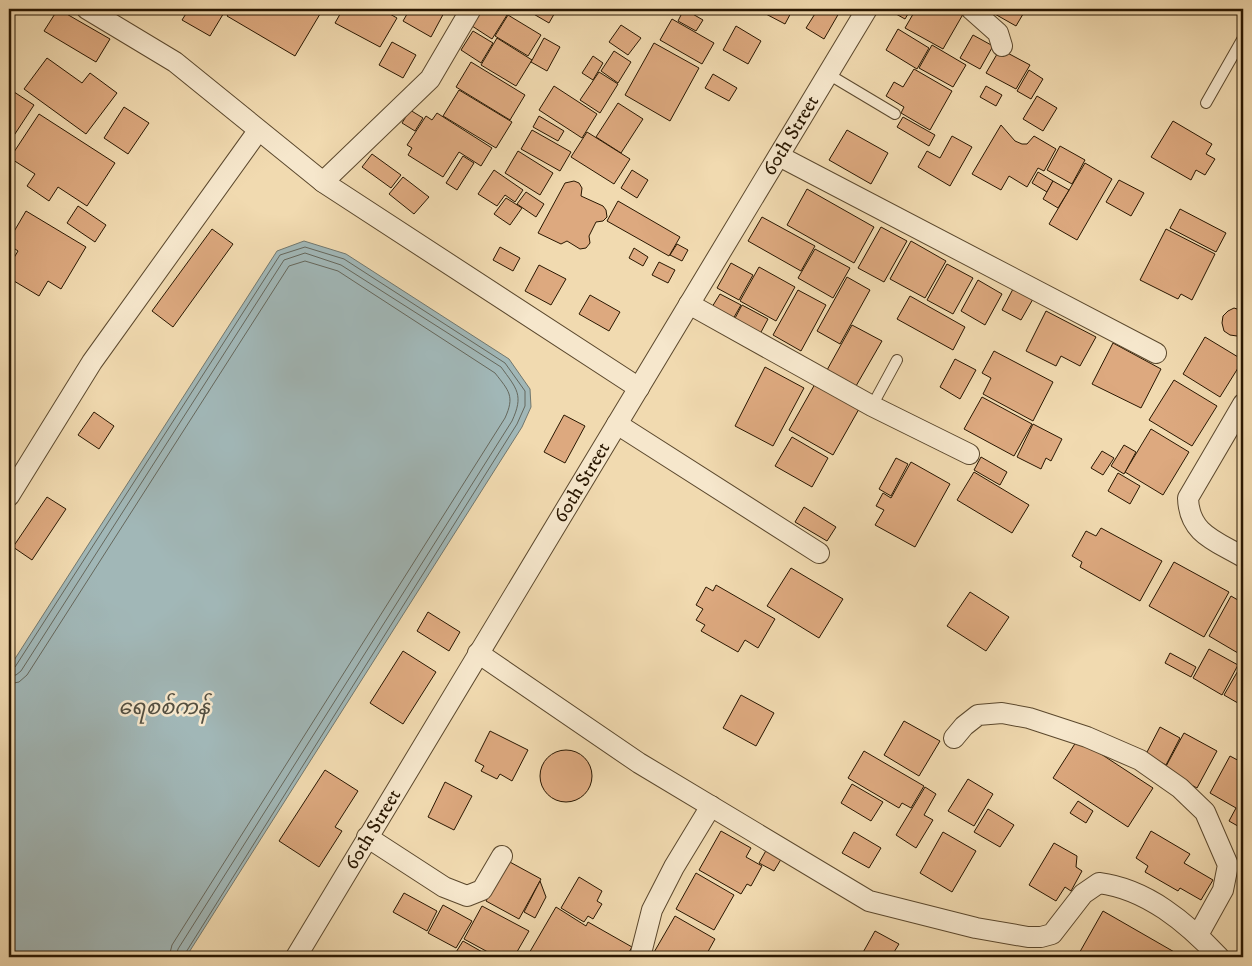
<svg xmlns="http://www.w3.org/2000/svg" width="1252" height="966" font-family="'IM FELL DW Pica','Noto Sans Myanmar',serif">
  <rect width="100%" height="100%" fill="#f1dab0"/>
  <filter id="stains"><feTurbulence type="fractalNoise" baseFrequency=".004" numOctaves="4"/><feColorMatrix values="0 0 0 0 .2 0 0 0 0 .09 0 0 0 0 .02 0 0 0 .5 -.17"/></filter>
  <radialGradient id="worn" r=".72"><stop offset=".6" stop-color="#630" stop-opacity="0"/><stop offset="1" stop-color="#630" stop-opacity=".3"/></radialGradient>
  <polygon fill="#a1b7b7" stroke="#71776e" points="304,241 346,254 509,359 530,389 531,407 522,427 186,957 9,957 9,668 277,251"/>
  <g fill="none" stroke-linecap="round" stroke-linejoin="round">
    <g stroke="#65675c" stroke-width="1">
      <polyline points="9,670 15,667 280,255 305,247 344,259 505,363 525,391 525,406 517,424 183,957"/>
      <path d="M9,676L16,675L21,671L284,260L305,253L341,265L501,367C517,389 524,395 512,421L178,949L176,957"/>
      <path d="M9,684L19,682L27,675L289,266L305,261L338,271L495,373C509,391 515,396 505,418L172,945L169,957"/>
    </g>
  </g>
  <g fill="#dda97f" stroke="#291701">
    <polygon points="58,9 110,39 96,62 44,31"/>
    <polygon points="189,9 222,9 225,11 210,36 182,20"/>
    <polygon points="232,9 323,9 295,56 227,16"/>
    <polygon points="343,9 381,9 397,18 380,47 335,23"/>
    <polygon points="410,9 446,9 431,37 403,21"/>
    <polygon points="479,9 496,9 507,15 492,39 469,24"/>
    <polygon points="525,9 557,9 549,23"/>
    <polygon points="684,9 703,20 696,31 678,21"/>
    <polygon points="766,9 793,9 785,24 764,13"/>
    <polygon points="818,9 831,9 839,13 824,39 806,28"/>
    <polygon points="887,9 911,9 905,19"/>
    <polygon points="916,9 966,9 943,49 905,28"/>
    <polygon points="986,9 1026,9 1016,26"/>
    <polygon points="508,15 541,35 528,56 495,36"/>
    <polygon points="672,19 714,43 702,64 660,40"/>
    <polygon points="621,25 641,38 628,55 609,42"/>
    <polygon points="736,26 761,41 748,64 723,50"/>
    <polygon points="898,29 929,48 917,69 886,50"/>
    <polygon points="473,31 493,43 481,63 461,50"/>
    <polygon points="973,35 993,46 980,69 960,58"/>
    <polygon points="497,38 532,60 516,86 481,65"/>
    <polygon points="544,38 560,47 547,71 531,62"/>
    <polygon points="392,42 416,55 403,78 379,65"/>
    <polygon points="654,43 699,68 670,121 625,95"/>
    <polygon points="932,45 966,65 953,87 919,68"/>
    <polygon points="1000,49 1030,65 1016,89 986,73"/>
    <polygon points="614,51 631,62 618,83 601,71"/>
    <polygon points="593,56 603,63 593,80 582,73"/>
    <polygon points="47,58 82,83 90,73 117,93 86,134 24,89"/>
    <polygon points="471,62 525,95 510,120 456,87"/>
    <polygon points="914,69 952,91 930,130 901,113 904,107 886,96 894,82 903,87"/>
    <polygon points="1029,70 1043,79 1031,99 1017,91"/>
    <polygon points="599,72 618,84 600,113 580,100"/>
    <polygon points="713,74 737,88 729,101 705,88"/>
    <polygon points="554,86 597,114 582,138 539,110"/>
    <polygon points="986,86 1002,95 996,106 980,97"/>
    <polygon points="11,90 34,105 9,143 9,93"/>
    <polygon points="459,90 512,122 496,148 443,116"/>
    <polygon points="1037,96 1057,108 1043,131 1023,119"/>
    <polygon points="618,103 643,119 621,153 596,137"/>
    <polygon points="124,107 149,123 128,154 104,138"/>
    <polygon points="410,110 423,118 415,131 402,123"/>
    <polygon points="437,113 492,148 481,166 459,152 443,177 408,155 412,148 407,145 426,116 432,120"/>
    <polygon points="39,114 115,163 87,206 58,187 49,201 27,186 35,174 10,158"/>
    <polygon points="539,116 564,131 558,141 533,127"/>
    <polygon points="903,117 935,135 929,146 897,127"/>
    <polygon points="1173,121 1212,144 1206,154 1215,159 1205,175 1196,170 1191,180 1151,157"/>
    <polygon points="1001,125 1015,141 1022,144 1027,144 1034,136 1056,149 1044,171 1038,168 1027,187 1009,176 1001,190 972,174"/>
    <polygon points="532,130 571,152 560,171 521,149"/>
    <polygon points="847,130 888,153 871,184 829,160"/>
    <polygon points="587,132 630,159 614,184 571,157"/>
    <polygon points="952,136 972,147 950,186 918,167 927,151 940,158"/>
    <polygon points="1060,146 1085,160 1072,184 1047,170"/>
    <polygon points="518,151 553,173 540,195 505,173"/>
    <polygon points="372,154 401,175 391,188 362,167"/>
    <polygon points="463,156 474,163 457,190 446,183"/>
    <polygon points="1085,163 1112,179 1077,240 1049,224"/>
    <polygon points="494,170 523,190 515,202 505,195 497,206 478,194"/>
    <polygon points="632,170 648,180 637,198 621,188"/>
    <polygon points="1038,172 1053,181 1047,192 1032,183"/>
    <polygon points="403,177 429,197 414,214 389,194"/>
    <polygon points="1119,180 1144,193 1131,216 1106,202"/>
    <polygon points="574,181 579,183 582,188 581,196 603,206 606,210 607,217 603,221 596,222 589,236 590,243 586,248 580,249 567,241 561,244 538,233 565,183"/>
    <polygon points="1053,181 1069,190 1058,208 1043,199"/>
    <polygon points="807,189 874,227 854,263 787,225"/>
    <polygon points="526,192 544,204 536,217 517,204"/>
    <polygon points="506,198 522,208 510,225 494,214"/>
    <polygon points="618,201 680,237 669,256 607,221"/>
    <polygon points="78,206 106,225 95,242 67,223"/>
    <polygon points="1180,209 1226,233 1216,252 1170,228"/>
    <polygon points="26,211 86,247 61,289 48,281 39,296 9,278 9,266 18,251 9,245 9,240"/>
    <polygon points="762,217 815,246 801,271 748,241"/>
    <polygon points="881,227 907,241 884,282 858,268"/>
    <polygon points="212,229 233,244 173,327 152,311"/>
    <polygon points="1166,229 1215,254 1192,300 1181,294 1178,299 1140,280"/>
    <polygon points="911,241 946,261 925,298 890,279"/>
    <polygon points="677,244 688,250 682,261 670,255"/>
    <polygon points="500,247 520,258 513,271 493,260"/>
    <polygon points="634,248 648,257 643,266 629,258"/>
    <polygon points="815,249 850,268 833,298 798,278"/>
    <polygon points="659,262 675,270 668,283 652,275"/>
    <polygon points="731,263 753,275 739,300 717,288"/>
    <polygon points="947,264 973,278 953,314 927,300"/>
    <polygon points="539,265 566,279 551,305 525,291"/>
    <polygon points="759,267 795,287 776,321 740,301"/>
    <polygon points="847,277 870,290 840,344 817,331"/>
    <polygon points="978,280 1002,294 985,325 961,311"/>
    <polygon points="1013,289 1033,299 1021,320 1002,310"/>
    <polygon points="798,290 826,305 801,351 773,335"/>
    <polygon points="720,294 741,305 733,319 712,307"/>
    <polygon points="590,295 620,312 609,331 579,314"/>
    <polygon points="910,296 965,327 953,350 897,319"/>
    <polygon points="742,305 768,319 760,334 734,320"/>
    <polygon points="1234,308 1243,311 1243,334 1237,336 1230,335 1224,331 1222,323 1223,316 1228,311"/>
    <polygon points="1046,311 1096,337 1080,366 1061,356 1056,366 1026,351"/>
    <polygon points="852,325 882,341 856,386 827,370"/>
    <polygon points="1205,337 1243,360 1220,397 1183,374"/>
    <polygon points="1113,343 1161,369 1141,408 1092,384"/>
    <polygon points="994,351 1053,382 1033,421 983,394 991,378 982,373"/>
    <polygon points="955,359 976,370 960,399 940,387"/>
    <polygon points="765,367 804,388 773,446 735,426"/>
    <polygon points="1174,380 1217,406 1192,446 1149,420"/>
    <polygon points="815,384 859,409 833,455 789,430"/>
    <polygon points="982,397 1032,424 1014,456 964,429"/>
    <polygon points="94,412 114,426 99,449 78,435"/>
    <polygon points="564,415 585,426 565,463 544,452"/>
    <polygon points="1033,424 1062,439 1051,461 1046,458 1041,469 1017,457"/>
    <polygon points="1151,429 1189,452 1163,495 1125,472"/>
    <polygon points="792,437 828,458 812,487 775,466"/>
    <polygon points="1124,445 1136,452 1124,474 1111,466"/>
    <polygon points="1102,451 1114,458 1103,475 1091,468"/>
    <polygon points="981,457 1007,472 1000,485 974,470"/>
    <polygon points="896,458 908,464 891,496 879,489"/>
    <polygon points="911,462 950,484 915,547 875,525 884,510 876,506 883,493 891,498"/>
    <polygon points="974,472 1029,505 1012,533 957,500"/>
    <polygon points="1118,473 1140,486 1130,504 1108,491"/>
    <polygon points="47,497 66,509 32,560 13,547"/>
    <polygon points="804,507 836,527 827,541 795,522"/>
    <polygon points="1101,528 1162,561 1140,601 1080,567 1082,562 1072,556 1086,531 1096,536"/>
    <polygon points="1174,562 1229,592 1204,637 1149,606"/>
    <polygon points="791,568 843,599 819,638 767,606"/>
    <polygon points="716,585 775,619 758,648 745,640 738,652 701,631 705,625 696,620 703,609 696,605 706,587 713,591"/>
    <polygon points="970,592 1009,617 986,651 947,626"/>
    <polygon points="1231,596 1243,603 1243,656 1209,636"/>
    <polygon points="428,612 460,632 449,651 417,631"/>
    <polygon points="1209,649 1238,665 1222,695 1193,678"/>
    <polygon points="403,651 436,672 403,724 370,703"/>
    <polygon points="1170,653 1196,667 1191,677 1165,663"/>
    <polygon points="1243,662 1243,706 1224,695"/>
    <polygon points="741,695 774,713 756,746 723,728"/>
    <polygon points="904,721 940,741 919,776 884,755"/>
    <polygon points="1160,727 1180,738 1166,765 1146,754"/>
    <polygon points="490,731 528,750 512,781 500,774 497,779 481,771 484,766 475,761"/>
    <polygon points="1184,733 1217,751 1197,788 1164,770"/>
    <polygon points="1078,739 1153,788 1128,827 1053,778"/>
    <circle cx="566" cy="776" r="26"/>
    <polygon points="864,751 924,786 911,808 902,803 899,808 848,778"/>
    <polygon points="1230,756 1243,763 1243,829 1229,821 1236,808 1210,793"/>
    <polygon points="325,770 358,791 335,827 342,831 319,867 279,841"/>
    <polygon points="968,779 993,794 974,826 948,811"/>
    <polygon points="445,782 472,796 454,830 428,817"/>
    <polygon points="852,784 883,802 871,821 841,803"/>
    <polygon points="925,787 936,794 924,815 933,820 916,848 896,835"/>
    <polygon points="1078,801 1093,811 1086,823 1070,813"/>
    <polygon points="988,809 1014,825 1000,847 974,832"/>
    <polygon points="721,831 751,848 746,857 762,866 751,886 747,884 741,894 699,870"/>
    <polygon points="1151,831 1190,854 1184,863 1213,880 1201,900 1180,888 1178,891 1145,872 1148,866 1136,858"/>
    <polygon points="854,832 881,848 869,868 842,853"/>
    <polygon points="943,832 976,851 952,892 920,873"/>
    <polygon points="1054,843 1077,856 1076,867 1082,871 1071,891 1065,887 1056,901 1029,885"/>
    <polygon points="768,847 783,856 774,871 759,863"/>
    <polygon points="508,861 541,879 519,919 486,901"/>
    <polygon points="696,873 734,895 714,930 676,909"/>
    <polygon points="579,877 602,891 597,901 602,904 593,919 588,916 584,922 561,908"/>
    <polygon points="540,881 546,897 535,918 524,912"/>
    <polygon points="404,893 437,911 427,931 393,912"/>
    <polygon points="443,905 472,921 456,948 428,933"/>
    <polygon points="482,906 529,931 514,957 497,957 464,939"/>
    <polygon points="556,907 586,926 588,922 632,947 626,957 532,957 528,955"/>
    <polygon points="1103,911 1183,957 1077,957"/>
    <polygon points="675,916 715,939 705,957 659,957 653,954"/>
    <polygon points="875,931 899,944 891,957 861,956"/>
    <polygon points="463,941 491,957 453,957"/>
  </g>
  <g fill="none" stroke-linecap="round" stroke-linejoin="round">
    <defs>
      <g id="lane">
        <polyline points="828,74 895,114"/>
        <polyline points="1206,103 1243,38"/>
        <polyline points="872,406 897,360"/>
      </g>
      <g id="street">
        <polyline points="87,9 175,62 323,182 430,79 471,9"/>
        <polyline points="971,9 998,33 1002,46"/>
        <polyline points="779,156 1156,353"/>
        <polyline points="323,182 639,388"/>
        <polyline points="689,304 872,406 969,454"/>
        <path d="M1243,404L1188,498C1189,534 1216,541 1243,557"/>
        <polyline points="617,424 819,553"/>
        <polyline points="9,496 92,362 258,131"/>
        <path d="M478,653L639,763L869,901L976,928L1028,937H1041L1052,934L1083,894L1099,883C1147,889 1187,923 1219,957"/>
        <polyline points="954,738 964,726 978,715 1002,713 1029,718 1087,737 1140,760 1180,788 1205,812 1228,865 1223,890 1198,935"/>
        <polyline points="367,837 444,887 467,896 482,890 502,856"/>
        <path id="s1" d="M296,957L867,9"/>
        <polyline points="640,957 652,910 674,867 711,806"/>
      </g>
    </defs>
    <use href="#lane" stroke="#5b482d" stroke-width="12"/>
    <use href="#street" stroke="#5b482d" stroke-width="22"/>
    <use href="#lane" stroke="#f6e7cc" stroke-width="10"/>
    <use href="#street" stroke="#f6e7cc" stroke-width="20"/>
  </g>
  <g text-anchor="middle" dominant-baseline="central" stroke-width="5" stroke-linejoin="round" paint-order="stroke">
    <g font-size="20" fill="#291701" stroke="#f6e7cc">
      <text stroke="none"><textPath href="#s1" startOffset="959">60th Street</textPath></text>
      <text stroke="none"><textPath href="#s1" startOffset="554">60th Street</textPath></text>
      <text stroke="none"><textPath href="#s1" startOffset="149">60th Street</textPath></text>
    </g>
    <g font-size="21" font-style="italic" fill="#534f41" stroke="#f6e7cc">
      <text x="164" y="708">ရေစစ်ကန်</text>
    </g>
  </g>
  <rect width="1252" height="966" fill="none" stroke="#f1dab0" stroke-width="30"/>
  <rect x="10" y="10" width="1232" height="946" fill="none" stroke="#291701" stroke-width="2.5"/>
  <rect x="15" y="15" width="1222" height="936" fill="none" stroke="#291701"/>
  <rect width="100%" height="100%" filter="url(#stains)"/>
  <rect width="100%" height="100%" fill="url(#worn)"/>
</svg>
